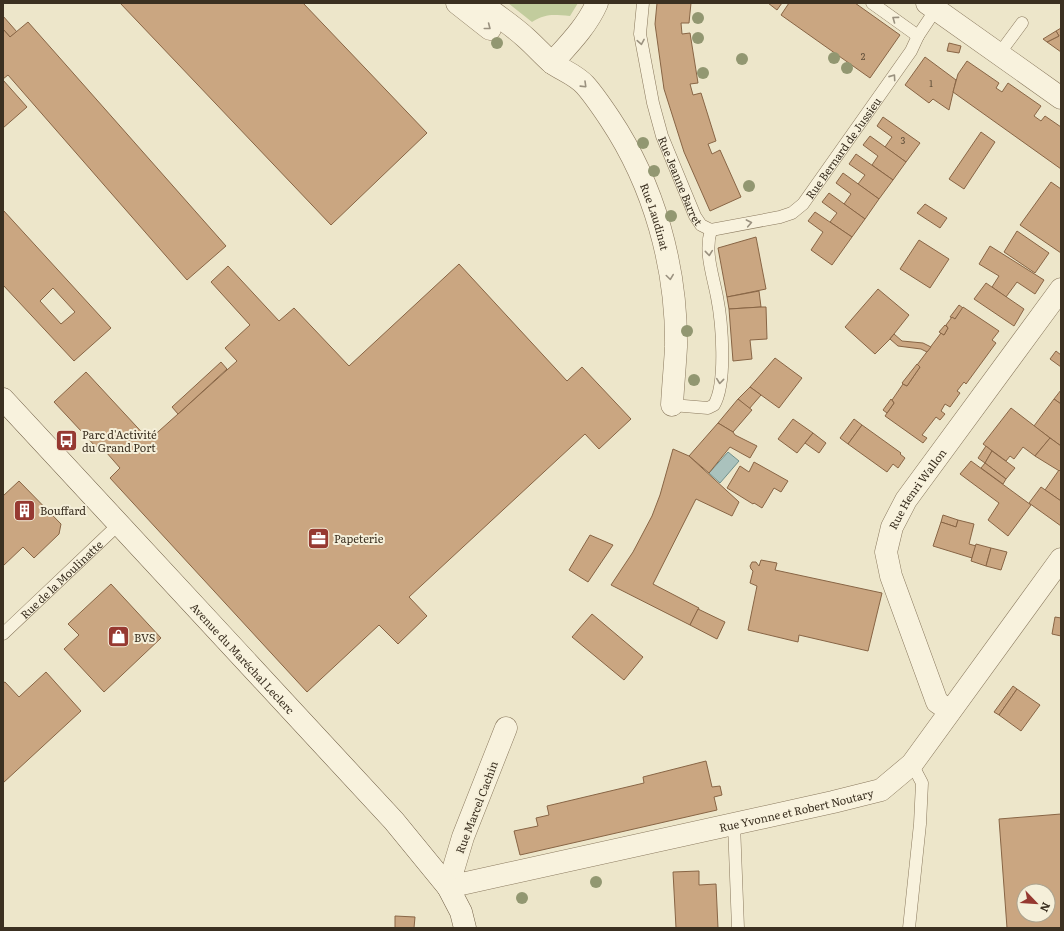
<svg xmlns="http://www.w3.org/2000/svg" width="1064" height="931" font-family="Literata,serif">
  <rect width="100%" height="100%" fill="#ede6ca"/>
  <path fill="#c2cc9d" d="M508,3H578L570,16C553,15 547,13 532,22Z"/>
  <polygon fill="#aac2bd" stroke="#71908b" points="728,452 739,461 720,483 709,473"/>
  <g fill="#caa681" stroke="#886545" fill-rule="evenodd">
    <polygon points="120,3 303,3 427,133 331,225"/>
    <polygon points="657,3 691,3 689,23 681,23 682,34 690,33 698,83 690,84 693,95 701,93 716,141 708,144 712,154 720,150 741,197 710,211 684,152 664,89 655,24"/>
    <polygon points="768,3 782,3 777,10"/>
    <polygon points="789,3 855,3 900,35 870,78 781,15"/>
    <polygon points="3,16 17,32 10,37 3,29"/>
    <polygon points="28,22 226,246 187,280 8,75 3,79 3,29 10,37"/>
    <polygon points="1061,28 1061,52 1047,42 1059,36 1056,31"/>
    <polygon points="1056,31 1059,36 1047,42 1043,39"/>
    <polygon points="949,43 961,46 959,53 947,51"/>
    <polygon points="925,57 956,80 949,110 933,99 929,103 905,85"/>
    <polygon points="967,61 999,83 996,88 1002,92 1008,83 1041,106 1034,116 1041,121 1045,116 1061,127 1061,169 953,92 958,74"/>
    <polygon points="3,80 27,107 3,128"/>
    <polygon points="883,117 920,143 906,162 885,147 892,137 877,126"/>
    <polygon points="981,132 995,142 964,189 949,179"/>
    <polygon points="870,136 906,162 893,180 872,165 878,156 863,145"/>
    <polygon points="856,154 893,180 879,199 858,184 865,175 849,164"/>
    <polygon points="843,173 879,199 865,219 844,204 851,194 836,183"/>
    <polygon points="1051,182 1061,189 1061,253 1020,225"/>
    <polygon points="829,193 865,219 852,237 830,222 837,213 822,202"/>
    <polygon points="925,204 947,218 940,228 917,213"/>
    <path d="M3,210L111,328L74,361L3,285ZM53,288L75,312L61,324L40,301Z"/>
    <polygon points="815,212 852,237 832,265 811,250 823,232 808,221"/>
    <polygon points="1017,231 1049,253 1035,273 1004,252"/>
    <polygon points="756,237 766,289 727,297 718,248"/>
    <polygon points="919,240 949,259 930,288 900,269"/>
    <polygon points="990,246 1044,280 1035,294 1017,282 1006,297 992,287 999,276 979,264"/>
    <polygon points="459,264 567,381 582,367 631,419 599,449 585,434 409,597 427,616 398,644 379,625 307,692 110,478 120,468 99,444 96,447 54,402 86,372 149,440 237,361 225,348 250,325 211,282 228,266 279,321 294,308 349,366"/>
    <polygon points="986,283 1024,309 1014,326 974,299"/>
    <polygon points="878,289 909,315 890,339 875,354 845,327"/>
    <polygon points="759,291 761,307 729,309 727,297"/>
    <polygon points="959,305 963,308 955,319 950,317"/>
    <polygon points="761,307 766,307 767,339 750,340 752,359 733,361 729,309"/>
    <polygon points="963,307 999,331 992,340 996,343 966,384 964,382 957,391 960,393 950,407 945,404 941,411 945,414 940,420 936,417 922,435 927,438 923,443 885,416 894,403 892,400 903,384 907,386 920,367 917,365 941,333 944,335 948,328 946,325 952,317 955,319"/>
    <polygon points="945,325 948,328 944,335 939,332"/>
    <polygon points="894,334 902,341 923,343 931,347 927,352 921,349 898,346 890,339"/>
    <polygon points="1056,351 1061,355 1061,367 1050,359"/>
    <polygon points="775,358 802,378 779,408 750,387"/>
    <polygon points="221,362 227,369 178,414 172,407"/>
    <polygon points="917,364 920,367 907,386 903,384 902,383"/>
    <polygon points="750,387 761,395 749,409 738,399"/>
    <polygon points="1061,390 1061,404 1054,399"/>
    <polygon points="738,399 752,410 733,432 718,423"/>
    <polygon points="891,399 894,403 887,413 883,410"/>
    <polygon points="1054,399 1061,404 1061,446 1034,426"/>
    <polygon points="1011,408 1050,438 1035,456 1023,447 1014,459 1010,456 1006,461 983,444"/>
    <polygon points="793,419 813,433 797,453 778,439"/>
    <polygon points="854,419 862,425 848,444 840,438"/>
    <polygon points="718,423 733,432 735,435 757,446 750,458 730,447 709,473 689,456"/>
    <polygon points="862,425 901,453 900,454 905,458 898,468 893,464 887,472 848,444"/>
    <polygon points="813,433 826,443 819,453 805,443"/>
    <polygon points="1050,438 1061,446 1061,472 1035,456"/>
    <polygon points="986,446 992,451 985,463 978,458"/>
    <polygon points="673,449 689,456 739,502 732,516 696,499 653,584 699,608 690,625 611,585 633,552 652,516 660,495"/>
    <polygon points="992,451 1015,468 1006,479 985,463"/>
    <polygon points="971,461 1031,505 1008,536 988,520 999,503 960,474"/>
    <polygon points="754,462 788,481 781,492 774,488 762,508 754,503 753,504 727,488 740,466 749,472"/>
    <polygon points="985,463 1006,479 1003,484 981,468"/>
    <polygon points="1059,470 1061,472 1061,501 1045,490"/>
    <polygon points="19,481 61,524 59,534 34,558 23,547 3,566 3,496"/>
    <polygon points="1041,487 1061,501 1061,526 1029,503"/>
    <polygon points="943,515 958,520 956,527 941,522"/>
    <polygon points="958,520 974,524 969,544 976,546 972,558 933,546 941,522 956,527"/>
    <polygon points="590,535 613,545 588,582 569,570"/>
    <polygon points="976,544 991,548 986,566 971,561"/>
    <polygon points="991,548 1007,552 1001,570 986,566"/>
    <polygon points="761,560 777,563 775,570 882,593 868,651 799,635 798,642 748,630 757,586 750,583 753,571 751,569 750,566 752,562 756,562 759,566"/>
    <polygon points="111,584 161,638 104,692 64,649 79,635 68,624"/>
    <polygon points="698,609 725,622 717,639 690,625"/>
    <polygon points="592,614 643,657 624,680 572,637"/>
    <polygon points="1055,617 1061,618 1061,636 1052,634"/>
    <polygon points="46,672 81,711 3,783 3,683 5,682 19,697"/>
    <polygon points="1013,686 1017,689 999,715 994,712"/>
    <polygon points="1017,689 1040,705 1021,731 999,715"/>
    <polygon points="706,761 712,787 720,786 722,795 714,797 717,810 520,855 514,831 538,826 536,818 549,815 547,806 644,783 643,777"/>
    <path d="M1061,814V928H1007L999,819ZM1024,891H1048V915H1024Z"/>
    <polygon points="699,871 699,885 716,884 718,928 676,928 673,872"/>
    <polygon points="395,916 415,917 414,928 395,928"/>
  </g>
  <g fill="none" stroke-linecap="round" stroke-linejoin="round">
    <defs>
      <g id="lane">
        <path id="s1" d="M643,3L640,34L653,103L662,136L695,216L701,225L711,230C704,252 713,275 717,297C722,322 727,383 714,405L708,408L672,405"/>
        <polyline points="872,3 918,36"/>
        <polyline points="999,54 1022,23"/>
        <path id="s2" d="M711,230L780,217L792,213L803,204L911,51L918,36L936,9"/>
        <path id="s3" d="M3,634L119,524"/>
        <polyline points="734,824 738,928"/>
        <polyline points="909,928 920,824 922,783 912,764"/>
      </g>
      <g id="street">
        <polyline points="457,3 490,29"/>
        <path id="s4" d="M480,3C495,14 512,25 526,38C535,46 543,55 552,63C562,70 576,75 585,85C594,95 602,107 610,119C654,185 677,267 676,347C675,366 673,386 672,405"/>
        <polyline points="927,3 1061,98"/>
        <path d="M552,63C569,44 587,26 597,3"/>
        <path id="s5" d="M950,711L937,702L891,576L886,552L892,527L906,500L1061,289"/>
        <path id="s6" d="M506,728L463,837L448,887L833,802L881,790L912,764L1061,559"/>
      </g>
      <g id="secondary">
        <path id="s7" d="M3,399L394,821L448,887L461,912L465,928"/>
      </g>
    </defs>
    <use href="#lane" stroke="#8a795e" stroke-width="13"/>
    <use href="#street" stroke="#8a795e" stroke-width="23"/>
    <use href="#secondary" stroke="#6c5a41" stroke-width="23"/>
    <use href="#lane" stroke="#f8f2dd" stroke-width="12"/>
    <use href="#street" stroke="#f8f2dd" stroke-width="22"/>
    <use href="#secondary" stroke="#f8f2dd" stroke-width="22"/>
  </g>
  <g fill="#929771">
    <circle cx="698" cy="18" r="6"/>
    <circle cx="698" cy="38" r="6"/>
    <circle cx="497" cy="43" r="6"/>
    <circle cx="834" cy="58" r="6"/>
    <circle cx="742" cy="59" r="6"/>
    <circle cx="847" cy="68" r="6"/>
    <circle cx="703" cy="73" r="6"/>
    <circle cx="643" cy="143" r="6"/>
    <circle cx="654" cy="171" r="6"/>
    <circle cx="749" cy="186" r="6"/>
    <circle cx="671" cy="216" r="6"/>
    <circle cx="687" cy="331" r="6"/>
    <circle cx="694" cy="380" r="6"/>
    <circle cx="596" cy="882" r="6"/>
    <circle cx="522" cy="898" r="6"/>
  </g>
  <defs><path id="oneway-chevron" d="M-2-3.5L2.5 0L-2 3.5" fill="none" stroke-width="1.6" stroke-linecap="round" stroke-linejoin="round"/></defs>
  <g stroke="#9a917f">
    <use href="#oneway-chevron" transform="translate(895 19) rotate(-144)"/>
    <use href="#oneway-chevron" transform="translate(488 27) rotate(38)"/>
    <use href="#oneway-chevron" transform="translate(641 42) rotate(80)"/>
    <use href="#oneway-chevron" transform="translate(893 77) rotate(-55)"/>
    <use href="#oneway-chevron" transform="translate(584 85) rotate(44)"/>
    <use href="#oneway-chevron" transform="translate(749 223) rotate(-11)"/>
    <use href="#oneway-chevron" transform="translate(709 253) rotate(84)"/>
    <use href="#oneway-chevron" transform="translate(670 277) rotate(82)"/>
    <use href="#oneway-chevron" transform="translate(720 381) rotate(96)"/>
  </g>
  <defs>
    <symbol id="bus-square" viewBox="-11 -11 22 22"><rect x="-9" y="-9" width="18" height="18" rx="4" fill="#963931" stroke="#f5efd9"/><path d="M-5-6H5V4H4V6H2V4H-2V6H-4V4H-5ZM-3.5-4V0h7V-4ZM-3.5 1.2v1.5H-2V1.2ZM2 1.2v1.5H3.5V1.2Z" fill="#fff"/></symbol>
    <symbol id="building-square" viewBox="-11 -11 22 22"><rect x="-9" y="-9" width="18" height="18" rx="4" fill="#963931" stroke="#f5efd9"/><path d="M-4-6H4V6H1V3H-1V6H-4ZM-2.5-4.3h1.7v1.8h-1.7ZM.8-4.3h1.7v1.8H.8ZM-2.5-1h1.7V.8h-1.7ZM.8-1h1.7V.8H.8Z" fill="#fff"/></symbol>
    <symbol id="office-square" viewBox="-11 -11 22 22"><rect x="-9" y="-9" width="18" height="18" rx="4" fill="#963931" stroke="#f5efd9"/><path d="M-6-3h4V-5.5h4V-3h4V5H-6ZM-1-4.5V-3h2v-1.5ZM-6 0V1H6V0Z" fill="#fff"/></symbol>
    <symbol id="shop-square" viewBox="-11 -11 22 22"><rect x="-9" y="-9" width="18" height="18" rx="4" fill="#963931" stroke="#f5efd9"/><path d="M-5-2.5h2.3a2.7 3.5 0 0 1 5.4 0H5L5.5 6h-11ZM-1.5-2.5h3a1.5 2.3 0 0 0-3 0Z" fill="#fff"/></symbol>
  </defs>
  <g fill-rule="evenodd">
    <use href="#bus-square" x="54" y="428" width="25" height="25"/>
    <use href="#building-square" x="12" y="498" width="25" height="25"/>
    <use href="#office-square" x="306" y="526" width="25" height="25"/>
    <use href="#shop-square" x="106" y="624" width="25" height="25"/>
  </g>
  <g text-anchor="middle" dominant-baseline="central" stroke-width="4" stroke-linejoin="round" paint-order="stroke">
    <g font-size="9" fill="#5f4e39">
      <text x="863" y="56">2</text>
      <text x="931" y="83">1</text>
      <text x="903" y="140">3</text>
    </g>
    <g font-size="11" fill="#3b3021" stroke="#f5efd9">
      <text stroke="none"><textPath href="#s2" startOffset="166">Rue Bernard de Jussieu</textPath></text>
      <text stroke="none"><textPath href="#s1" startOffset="184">Rue Jeanne Barret</textPath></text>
      <text stroke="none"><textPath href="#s4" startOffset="284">Rue Laudinat</textPath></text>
      <text stroke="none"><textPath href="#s5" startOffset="246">Rue Henri Wallon</textPath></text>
      <text stroke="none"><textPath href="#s3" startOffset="80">Rue de la Moulinatte</textPath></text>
      <text stroke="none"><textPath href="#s7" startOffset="353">Avenue du Maréchal Leclerc</textPath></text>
      <text transform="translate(476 807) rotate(-69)">Rue Marcel Cachin</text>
      <text stroke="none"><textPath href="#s6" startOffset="526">Rue Yvonne et Robert Noutary</textPath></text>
    </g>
    <g font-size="11" fill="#3b3021" stroke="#f5efd9" text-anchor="start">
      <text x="82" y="434">Parc d'Activité<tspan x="82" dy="13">du Grand Port</tspan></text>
      <text x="40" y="510">Bouffard</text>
      <text x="334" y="538">Papeterie</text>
      <text x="134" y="637">BVS</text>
    </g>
  </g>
  <rect width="1064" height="931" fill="none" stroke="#3b3021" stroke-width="8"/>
  <g transform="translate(1036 903) rotate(115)"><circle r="19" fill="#f5efd9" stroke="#aba38f"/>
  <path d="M0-3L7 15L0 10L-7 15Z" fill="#963931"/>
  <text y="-6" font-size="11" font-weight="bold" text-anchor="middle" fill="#3b3021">N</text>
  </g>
</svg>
